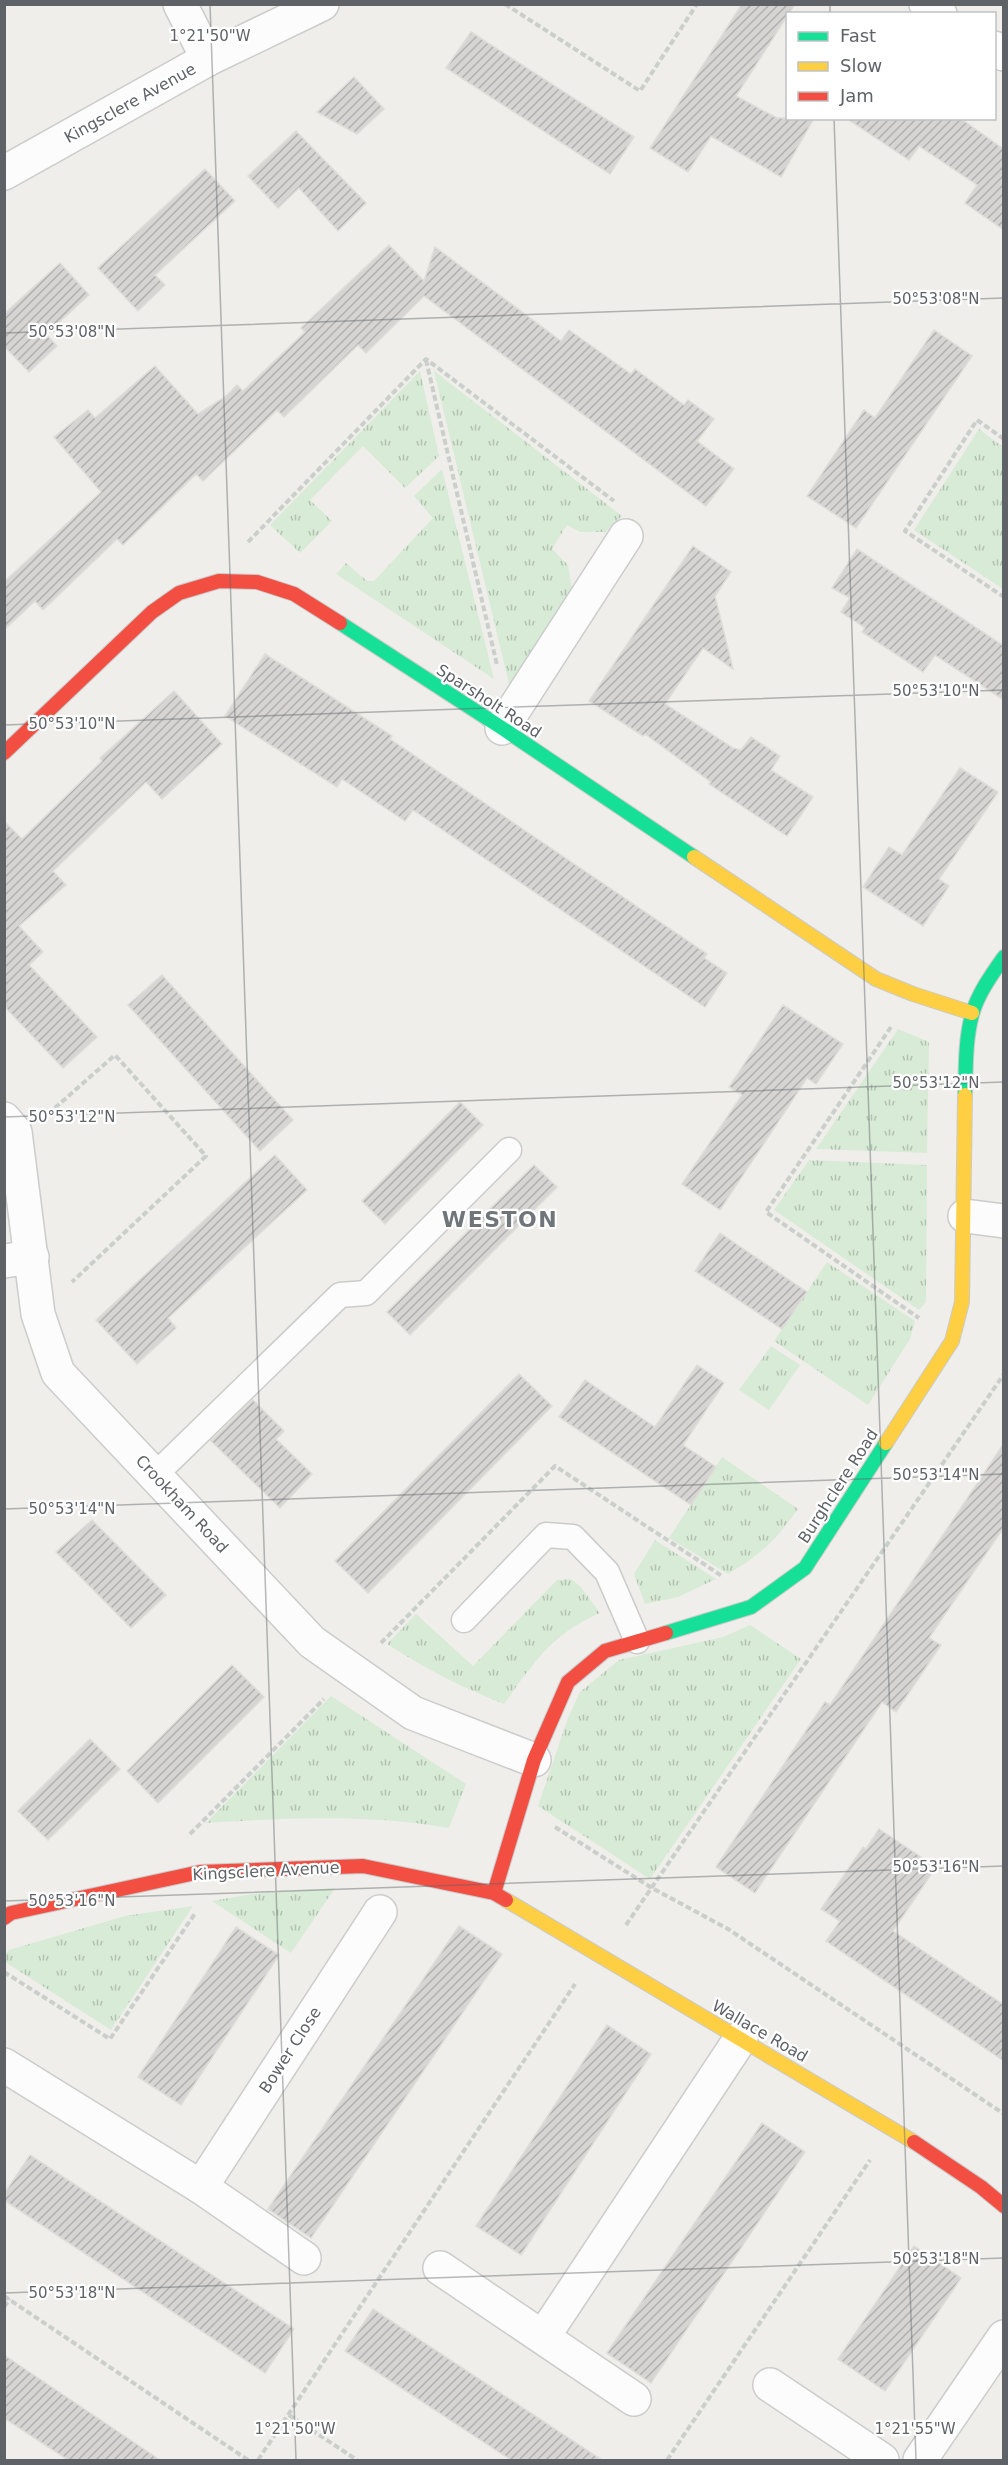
<svg xmlns="http://www.w3.org/2000/svg" width="1008" height="2465" font-family="'DejaVu Sans',sans-serif">
  <defs>
    <pattern id="grass-tufts" width="24" height="20" patternUnits="userSpaceOnUse" patternTransform="scale(1.5)"><rect width="24" height="20" fill="#d8ebd6"/><path d="M3 7l-1-3M5 7V3M7 7l1-3M15 17l-1-3M17 17v-4M19 17l1-3" fill="none" stroke="#b2c2b1"/></pattern>
    <pattern id="building-hatch" width="6" height="6" patternUnits="userSpaceOnUse" patternTransform="scale(1.5)"><rect width="6" height="6" fill="#d6d5d3"/><path d="M-1 1l2-2M0 6l6-6M5 7l2-2" fill="none" stroke="#b1b0af"/></pattern>
  </defs>
  <rect width="100%" height="100%" fill="#efeeea"/>
  <g fill="url(#grass-tufts)">
    <polygon points="420,371 439,456 405,488 363,446 310,500 332,521 300,553 270,525"/>
    <polygon points="434,371 622,516 605,532 580,532 567,525 552,549 568,565 572,589 516,679 509,684"/>
    <polygon points="979,429 1003,447 1003,589 914,530"/>
    <polygon points="442,469 494,679 336,574 346,563 367,581 374,581 433,518 414,496"/>
    <polygon points="898,1029 929,1042 927,1153 816,1149"/>
    <polygon points="809,1160 927,1165 926,1302 919,1310 774,1210"/>
    <polygon points="827,1262 915,1321 910,1339 868,1405 774,1341"/>
    <polygon points="771,1346 800,1365 769,1410 739,1390"/>
    <path d="M722,1457L798,1509C775,1541 762,1554 728,1574L669,1538Z"/>
    <polygon points="655,1540 716,1579 678,1597 645,1604 634,1574"/>
    <path d="M571,1579L581,1587L600,1613C552,1634 534,1662 504,1704C461,1687 426,1669 387,1644L416,1614L473,1666L557,1580Z"/>
    <polygon points="750,1625 801,1659 650,1879 538,1806 568,1718 580,1692 619,1660 723,1637"/>
    <path d="M331,1696L466,1784L449,1828C367,1814 289,1818 206,1823Z"/>
    <polygon points="335,1888 291,1953 212,1901 252,1894"/>
    <polygon points="193,1906 111,2030 5,1962 5,1955 9,1950 125,1916"/>
  </g>
  <g fill="url(#building-hatch)" stroke="#deddd9" stroke-width="1.5">
    <polygon points="742,4 795,4 736,96 777,118 814,118 781,177 711,136 688,172 650,148"/>
    <polygon points="471,32 634,137 610,174 446,68"/>
    <polygon points="354,77 384,109 357,134 317,112"/>
    <polygon points="846,118 960,118 1002,148 1004,146 1004,230 965,203 977,185 919,146 909,160"/>
    <polygon points="296,131 366,203 338,231 299,188 278,208 248,176"/>
    <polygon points="205,169 235,201 155,275 165,285 138,311 98,268"/>
    <polygon points="389,245 424,281 435,247 561,341 569,330 631,374 635,369 684,405 688,400 714,419 697,441 734,469 706,506 424,296 366,353 358,345 284,417 277,410 203,481 196,474 123,545 117,539 43,610 35,601 4,630 4,582 101,492 54,437 88,410 95,418 155,366 198,414 225,397 237,385 243,391 305,332 301,328"/>
    <polygon points="60,263 89,295 46,334 57,346 29,372 4,346 4,314"/>
    <polygon points="934,330 972,356 856,528 807,496 864,410 875,418"/>
    <polygon points="693,546 731,572 715,596 733,669 703,648 665,704 733,748 741,750 751,737 780,756 771,770 813,797 787,836 709,784 711,782 645,734 643,736 589,701"/>
    <polygon points="857,549 1004,646 1004,700 935,655 923,672 862,632 865,628 841,612 850,598 832,588"/>
    <polygon points="265,654 392,736 390,739 707,954 704,958 727,973 705,1007 413,810 405,821 342,779 337,787 225,716"/>
    <polygon points="174,691 222,744 162,799 146,782 53,871 66,885 19,926 43,952 29,965 97,1037 63,1068 4,1006 4,821 22,839 102,761 100,758"/>
    <polygon points="960,768 998,792 939,879 949,886 923,926 863,887 889,847 902,855"/>
    <polygon points="162,975 293,1120 260,1151 128,1005"/>
    <polygon points="783,1005 843,1044 816,1084 807,1078 720,1210 682,1184 742,1095 729,1087"/>
    <polygon points="460,1102 483,1125 385,1224 362,1201"/>
    <polygon points="275,1155 307,1190 168,1318 176,1328 137,1364 96,1320"/>
    <polygon points="534,1165 557,1187 410,1335 387,1312"/>
    <polygon points="720,1233 807,1292 782,1329 695,1271"/>
    <polygon points="697,1365 724,1383 683,1445 716,1467 691,1505 559,1417 585,1380 655,1427"/>
    <polygon points="519,1374 552,1406 368,1593 335,1561"/>
    <polygon points="253,1400 284,1431 276,1439 312,1474 280,1508 211,1441"/>
    <polygon points="1004,1443 1004,1527 929,1638 941,1645 896,1712 882,1702 755,1893 716,1867 825,1702 830,1705"/>
    <polygon points="92,1520 166,1595 131,1628 56,1552"/>
    <polygon points="232,1665 264,1697 158,1803 127,1771"/>
    <polygon points="90,1739 120,1769 48,1840 18,1811"/>
    <polygon points="879,1829 936,1867 893,1931 1004,2005 1004,2061 826,1941 840,1921 821,1909 863,1847 866,1849"/>
    <polygon points="459,1926 502,1954 311,2238 268,2209"/>
    <polygon points="236,1927 279,1955 181,2105 138,2077"/>
    <polygon points="607,2025 651,2054 521,2255 476,2226"/>
    <polygon points="762,2123 805,2152 651,2383 607,2353"/>
    <polygon points="30,2155 294,2329 265,2373 4,2200 4,2194"/>
    <polygon points="914,2246 961,2278 885,2391 838,2359"/>
    <polygon points="373,2309 602,2460 511,2460 345,2351"/>
    <polygon points="4,2355 160,2460 68,2460 4,2418"/>
  </g>
  <g fill="none" stroke-linecap="round" stroke-linejoin="round">
    <defs>
      <g id="lane">
        <polyline points="155,1475 340,1295 366,1293 509,1150"/>
        <polyline points="464,1620 546,1535 573,1537 607,1572 637,1641"/>
      </g>
      <g id="street">
        <polyline points="180,4 208,59"/>
        <polyline points="926,4 940,14"/>
        <polyline points="994,48 1004,54"/>
        <polyline points="4,173 208,59 322,4"/>
        <polyline points="502,728 626,536"/>
        <polyline points="4,1119 15,1132 38,1314 58,1373 312,1642 413,1713 534,1760"/>
        <polyline points="965,1216 1004,1221"/>
        <polyline points="4,1261 32,1257"/>
        <polyline points="4,2065 201,2187 304,2258"/>
        <polyline points="201,2187 380,1912"/>
        <polyline points="440,2268 634,2399"/>
        <polyline points="543,2337 741,2038"/>
        <polyline points="770,2385 882,2460"/>
        <polyline points="920,2460 1004,2337"/>
      </g>
      <g id="fast">
        <polyline points="340,623 502,728 694,857"/>
        <path d="M965,1095C966,1068 965,1041 972,1015C977,995 992,974 1004,957"/>
        <polyline points="666,1633 751,1607 805,1568 886,1443"/>
      </g>
      <g id="slow">
        <polyline points="694,857 876,979 913,994 972,1013"/>
        <polyline points="886,1443 952,1341 962,1302 965,1095"/>
        <polyline points="506,1900 914,2142"/>
      </g>
      <g id="jam">
        <polyline points="4,753 152,612 179,593 219,581 257,582 294,594 340,623"/>
        <polyline points="494,1893 534,1760 568,1682 605,1651 666,1633"/>
        <polyline points="4,1918 11,1913 200,1872 363,1866 494,1893 506,1900"/>
        <polyline points="914,2142 981,2187 1004,2206"/>
      </g>
    </defs>
    <use href="#lane" stroke="#cbcccc" stroke-width="27"/>
    <use href="#street" stroke="#cbcccc" stroke-width="36"/>
    <use href="#fast" stroke="#cacacb" stroke-width="16"/>
    <use href="#slow" stroke="#cacacb" stroke-width="16"/>
    <use href="#jam" stroke="#cacacb" stroke-width="16"/>
    <g stroke="#cacfcc" stroke-width="4" stroke-dasharray="6 3" stroke-linecap="butt">
      <polyline points="505,4 640,91 697,4"/>
      <polyline points="426,360 497,665"/>
      <polyline points="1004,439 977,420 905,531 1004,597"/>
      <polyline points="248,542 426,359 614,501"/>
      <polyline points="891,1027 766,1212 919,1318"/>
      <polyline points="48,1114 115,1055 206,1156 72,1282"/>
      <polyline points="381,1643 555,1466 722,1576"/>
      <polyline points="555,1827 652,1888 728,1929 1004,2114"/>
      <polyline points="190,1834 324,1699"/>
      <polyline points="626,1925 1004,1374"/>
      <polyline points="4,1972 110,2039 196,1912"/>
      <polyline points="4,2296 248,2460"/>
      <polyline points="4,2307 10,2299"/>
      <polyline points="289,2415 357,2460"/>
      <polyline points="258,2460 575,1984"/>
      <polyline points="667,2460 870,2160"/>
    </g>
    <use href="#lane" stroke="#fdfcfc" stroke-width="24"/>
    <use href="#street" stroke="#fdfcfc" stroke-width="33"/>
    <use href="#fast" stroke="#16e098" stroke-width="14"/>
    <use href="#slow" stroke="#ffcf43" stroke-width="14"/>
    <use href="#jam" stroke="#f24e42" stroke-width="14"/>
  </g>
  <path fill="none" stroke="#5f6368" stroke-width="1.5" stroke-opacity="0.45" d="M210,4L296,2460M830,4V14M834,118L916,2460M4,333L1004,298M4,725L1004,690M4,1117L1004,1082M4,1509L1004,1474M4,1901L1004,1866M4,2293L1004,2258"/>
  <g text-anchor="middle" dominant-baseline="central" stroke-width="4.5" stroke-linejoin="round" paint-order="stroke">
    <g font-size="16" fill="#5f6368" stroke="#fff">
      <text transform="translate(130 103) rotate(-29)">Kingsclere Avenue</text>
      <text transform="translate(489 701) rotate(33)">Sparsholt Road</text>
      <text transform="translate(838 1486) rotate(-57)">Burghclere Road</text>
      <text transform="translate(182 1504) rotate(47)">Crookham Road</text>
      <text transform="translate(266 1871) rotate(-3)">Kingsclere Avenue</text>
      <text transform="translate(760 2031) rotate(30)">Wallace Road</text>
      <text transform="translate(290 2050) rotate(-57)">Bower Close</text>
    </g>
    <g font-size="22" font-weight="bold" letter-spacing="1.5" fill="#70757a" stroke="#fff">
      <text x="500" y="1219">WESTON</text>
    </g>
  </g>
  <g font-size="15" text-anchor="middle" fill="#5f6368" stroke="#fff" stroke-width="4.5" stroke-linejoin="round" paint-order="stroke">
    <text x="210" y="41">1°21'50"W</text>
    <text x="936" y="304">50°53'08"N</text>
    <text x="72" y="337">50°53'08"N</text>
    <text x="936" y="696">50°53'10"N</text>
    <text x="72" y="729">50°53'10"N</text>
    <text x="936" y="1088">50°53'12"N</text>
    <text x="72" y="1122">50°53'12"N</text>
    <text x="936" y="1480">50°53'14"N</text>
    <text x="72" y="1514">50°53'14"N</text>
    <text x="936" y="1872">50°53'16"N</text>
    <text x="72" y="1906">50°53'16"N</text>
    <text x="936" y="2264">50°53'18"N</text>
    <text x="72" y="2298">50°53'18"N</text>
    <text x="295" y="2434">1°21'50"W</text>
    <text x="915" y="2434">1°21'55"W</text>
  </g>
  <rect width="1008" height="2465" fill="none" stroke="#5f6368" stroke-width="12"/>
  <rect x="786" y="12" width="210" height="108" fill="#ffffff" stroke="#bfc1c3" stroke-width="1.5"/>
  <rect x="798" y="32" width="30" height="9" fill="#16e098" stroke="#bfc1c3" stroke-width="1.5"/>
  <text x="840" y="42" font-size="18" fill="#5f6368">Fast</text>
  <rect x="798" y="62" width="30" height="9" fill="#ffcf43" stroke="#bfc1c3" stroke-width="1.5"/>
  <text x="840" y="72" font-size="18" fill="#5f6368">Slow</text>
  <rect x="798" y="92" width="30" height="9" fill="#f24e42" stroke="#bfc1c3" stroke-width="1.5"/>
  <text x="840" y="102" font-size="18" fill="#5f6368">Jam</text>
</svg>
